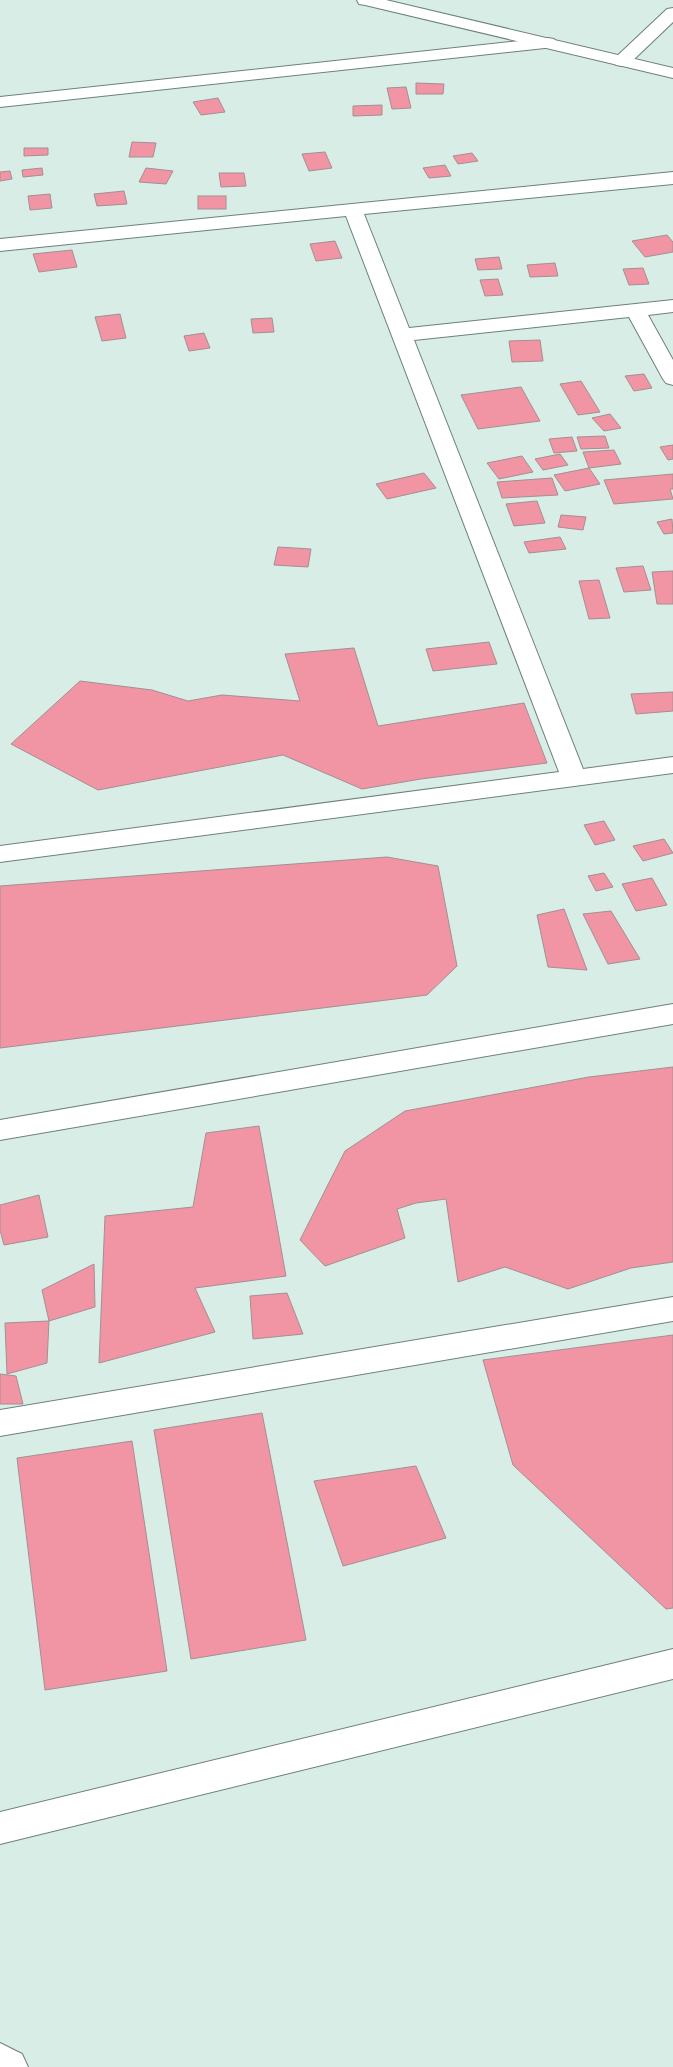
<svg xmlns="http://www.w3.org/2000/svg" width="673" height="2067" font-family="Spectral,serif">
  <rect width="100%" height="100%" fill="#d7ede6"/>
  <g fill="#f195a5" stroke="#a38f91">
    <polygon points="416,83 444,84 443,94 416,94"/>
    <polygon points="406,87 411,108 392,109 387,88"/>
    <polygon points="218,98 225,112 201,115 193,102"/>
    <polygon points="382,105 382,115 353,116 353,106"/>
    <polygon points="132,142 156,143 153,157 129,157"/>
    <polygon points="24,148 48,148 48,155 24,156"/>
    <polygon points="325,152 332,168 309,171 302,154"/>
    <polygon points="472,153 478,161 458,164 453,156"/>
    <polygon points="445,165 451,176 429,178 423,168"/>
    <polygon points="42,168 43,175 23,177 22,170"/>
    <polygon points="146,168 173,171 166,184 139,182"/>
    <polygon points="10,171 12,179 0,181 0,172"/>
    <polygon points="219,173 244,173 246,186 221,187"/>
    <polygon points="124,191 127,204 97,206 94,194"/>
    <polygon points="50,194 52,208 30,210 28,196"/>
    <rect x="198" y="196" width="28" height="13"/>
    <polygon points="667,235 673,242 673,252 645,257 632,241"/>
    <polygon points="335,241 342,258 316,261 310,244"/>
    <polygon points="72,250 77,267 39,272 33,254"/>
    <polygon points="499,257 502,269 478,270 475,259"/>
    <polygon points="555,263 558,276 530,277 527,265"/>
    <polygon points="643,268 649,284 629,285 623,269"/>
    <polygon points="498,279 503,295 485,296 480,280"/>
    <polygon points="120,314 126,338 102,341 95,317"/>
    <polygon points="272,318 274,332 253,333 251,319"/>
    <polygon points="204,333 210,348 189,351 184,336"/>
    <polygon points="540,340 543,361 512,362 509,341"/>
    <polygon points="644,374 652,388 634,391 625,376"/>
    <polygon points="581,381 600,412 578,415 560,384"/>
    <polygon points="521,387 540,421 478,429 461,395"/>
    <polygon points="610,414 621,428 604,431 592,418"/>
    <polygon points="605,436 609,448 581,449 577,437"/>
    <polygon points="572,437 577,451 554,453 549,439"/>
    <polygon points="673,445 673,459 668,460 660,447"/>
    <polygon points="614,450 621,464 589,468 583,452"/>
    <polygon points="560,454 568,465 543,470 535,459"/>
    <polygon points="522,456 533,472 499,479 487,463"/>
    <polygon points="589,468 600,484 565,491 554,475"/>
    <polygon points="424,473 436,488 387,499 376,484"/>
    <polygon points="673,474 673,489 670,489 673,499 614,504 604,480"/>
    <polygon points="552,478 558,495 502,498 497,482"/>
    <polygon points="537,501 545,523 514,526 506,504"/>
    <polygon points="561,515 586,517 583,530 558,527"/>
    <polygon points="672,519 673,533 664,534 657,522"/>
    <polygon points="560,537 566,549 529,553 524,542"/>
    <polygon points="278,547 311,549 308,567 274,565"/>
    <polygon points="643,566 651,590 624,592 616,568"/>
    <polygon points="673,571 673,604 657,604 652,572"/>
    <polygon points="599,580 610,618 589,619 579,581"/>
    <polygon points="489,642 497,664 433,671 426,649"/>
    <polygon points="354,648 378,726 524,703 547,763 421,779 362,789 283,755 98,790 11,744 80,681 152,690 188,701 222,695 300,701 285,654"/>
    <polygon points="673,692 673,711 636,714 631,694"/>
    <polygon points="604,821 615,840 595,845 584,825"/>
    <polygon points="664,839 673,853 643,861 633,846"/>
    <polygon points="387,857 438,866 457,966 427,995 0,1048 0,886"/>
    <polygon points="604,873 613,887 596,891 588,876"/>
    <polygon points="652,878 667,905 636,911 622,884"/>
    <polygon points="564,909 587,970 548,967 537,915"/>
    <polygon points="611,911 640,959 608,964 583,914"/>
    <polygon points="673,1067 673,1262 631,1268 568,1289 505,1267 458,1282 446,1199 416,1203 397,1209 405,1238 325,1266 300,1240 345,1151 405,1111 589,1077"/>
    <polygon points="259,1126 286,1276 195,1288 215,1332 99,1363 105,1216 193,1207 206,1133"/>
    <polygon points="39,1195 48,1237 4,1245 0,1230 0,1205"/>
    <polygon points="94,1264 95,1307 49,1321 42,1290"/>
    <polygon points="287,1293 303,1334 253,1339 250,1296"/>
    <polygon points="49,1321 47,1363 7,1374 5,1323"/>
    <polygon points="673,1335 673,1608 666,1609 513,1465 483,1360"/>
    <polygon points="0,1374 16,1376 23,1404 0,1404"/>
    <polygon points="262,1413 306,1640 191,1659 154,1430"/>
    <polygon points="132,1441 167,1671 45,1690 17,1458"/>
    <polygon points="416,1466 446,1538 343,1566 314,1481"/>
  </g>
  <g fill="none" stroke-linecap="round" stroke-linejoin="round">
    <defs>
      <g id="street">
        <polygon points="673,8 673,22 628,65 622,66 616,65 613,61 616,57 667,9"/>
        <polygon points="548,38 554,39 557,43 554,47 0,107 0,97"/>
        <polygon points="673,172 673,184 364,214 409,328 673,300 673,312 648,315 673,360 673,385 666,383 663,379 629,317 414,340 583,769 673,757 673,773 0,862 0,846 559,772 346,216 0,251 0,239"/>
        <polygon points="673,1004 673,1024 0,1140 0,1120"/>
        <polygon points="673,1297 673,1321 0,1436 0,1410"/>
        <polygon points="673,1649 673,1679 0,1844 0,1812"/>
        <polygon points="0,2043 22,2054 28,2067 0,2067"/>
      </g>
      <polygon id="primary" points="357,0 386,0 673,68 673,78 365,5 359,4"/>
    </defs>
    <use href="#street" stroke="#6d817b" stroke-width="2"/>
    <use href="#primary" stroke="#6d817b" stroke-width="2"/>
    <use href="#street" fill="#fff" fill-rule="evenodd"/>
    <use href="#primary" fill="#fff" fill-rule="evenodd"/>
  </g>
</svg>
